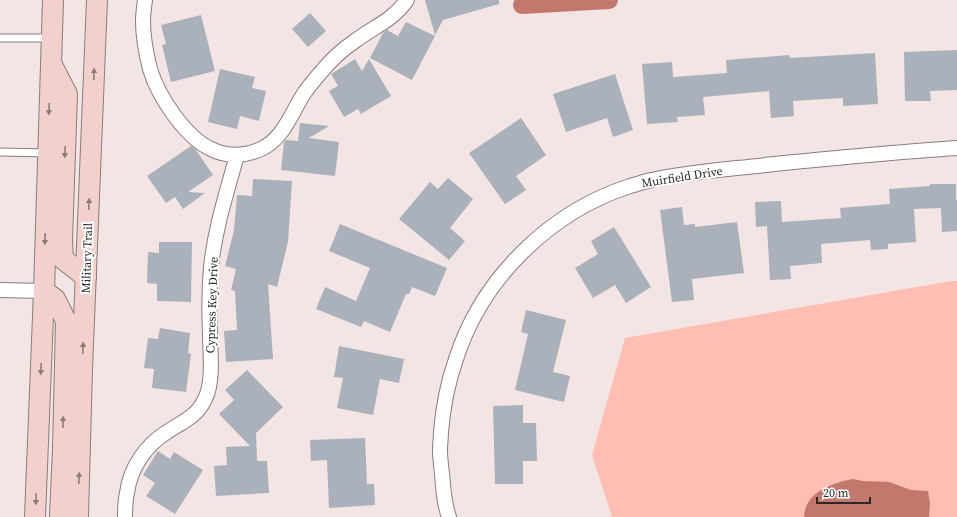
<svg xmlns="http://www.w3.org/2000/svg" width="957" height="517" font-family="'Source Serif 4',serif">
  <rect width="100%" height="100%" fill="#f3e5e3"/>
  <polygon fill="#ffbeb4" points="951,281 957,281 957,517 612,517 592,455 625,338"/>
  <path fill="#c3786d" d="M853,479L863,481L889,482L911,490L928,491L930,503L929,517H804C805,492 832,483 853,479Z"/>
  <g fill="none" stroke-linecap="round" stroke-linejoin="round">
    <polyline stroke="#c3786d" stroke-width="18" points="522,5 609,0"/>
  </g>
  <g fill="#aab1ba">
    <polygon points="425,0 499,0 499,4 443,20 435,35"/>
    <polygon points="310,13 326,31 308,47 292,29"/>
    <polygon points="201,15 215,71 171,82 162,45 166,44 161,25"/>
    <polygon points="406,22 435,36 412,80 370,58 383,33 387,30 398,36"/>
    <polygon points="957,50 957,90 930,91 931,101 905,101 904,52"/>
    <polygon points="875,53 878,104 843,106 843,98 793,101 794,116 771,118 769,91 703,97 705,115 677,117 678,122 647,124 642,64 672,62 673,77 727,73 726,60 789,55 790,58"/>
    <polygon points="355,59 362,71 369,59 391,96 361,114 358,109 344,117 329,91 338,86 331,74"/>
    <polygon points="220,69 255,77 252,88 266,91 259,121 240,116 237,129 208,122"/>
    <polygon points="615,74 633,130 613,137 607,118 566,132 553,94"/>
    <polygon points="521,118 546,155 516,176 526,190 505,204 469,153"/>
    <polygon points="300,123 329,126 309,138 339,142 335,176 281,170 284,142 286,140 298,141"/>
    <polygon points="191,146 196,150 213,175 188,192 205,193 183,209 175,197 166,203 147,176"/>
    <polygon points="448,178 473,199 450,228 465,241 449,260 399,219 430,182 438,189"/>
    <polygon points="253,179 292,181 288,242 277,287 268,284 273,359 226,362 224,331 237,330 235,291 231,290 236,269 225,266 234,230 237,195 252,196"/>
    <polygon points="930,184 956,184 956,200 957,200 957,231 942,232 941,208 914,209 916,242 888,244 888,249 871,250 870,240 821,244 822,263 790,266 791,279 770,280 767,226 756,227 755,202 781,201 782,222 841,218 840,208 890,204 889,189 930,186"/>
    <polygon points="682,207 684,225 695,224 695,227 737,222 744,273 692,279 694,300 672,302 660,210"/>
    <polygon points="340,224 447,268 435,296 412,287 409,294 406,294 390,332 364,321 361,327 316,309 325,287 356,301 370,268 329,251"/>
    <polygon points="614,227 651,287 626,303 615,285 593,298 575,268 598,254 591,241"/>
    <polygon points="159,242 192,242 191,302 157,301 157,284 147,283 148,252 159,253"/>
    <polygon points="526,310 566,320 553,372 570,376 564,402 515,390 528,334 521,332"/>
    <polygon points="160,328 190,333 188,353 191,354 186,392 152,388 154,369 144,368 148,338 158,339"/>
    <polygon points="339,346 404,359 399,383 380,379 373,415 337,408 343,378 334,377"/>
    <polygon points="247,370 283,407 256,433 257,461 267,461 269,493 216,496 214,466 227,465 226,447 250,446 219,414 234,400 225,390"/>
    <polygon points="523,405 523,423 536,423 537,461 523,461 523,484 495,484 493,406"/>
    <polygon points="365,438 367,484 374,484 375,505 329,508 327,460 311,461 310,440"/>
    <polygon points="158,451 170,459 174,452 203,470 175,514 146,496 155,483 143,475"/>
  </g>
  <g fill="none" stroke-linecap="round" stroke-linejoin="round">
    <defs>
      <g id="service">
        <polyline points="0,38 50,38"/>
        <polyline points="0,152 48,153"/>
      </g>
      <g id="minor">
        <path d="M145,0C144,7 143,14 143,21C143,37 146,53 150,69C158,96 185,137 211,149C227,157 245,156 261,149C283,139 291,114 303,95C308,87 315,79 322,71C331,60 343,49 355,41C375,26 392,21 407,0"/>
        <polyline points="0,290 44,291"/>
        <path d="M125,517C125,509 125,501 127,493C130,468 146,445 167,432C183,421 196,418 205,399C214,381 210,353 210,333C209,311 209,289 211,267C215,228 227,192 237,155"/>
        <path d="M449,517C444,503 443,488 442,473C441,465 440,458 440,450C440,444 441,438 441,432C443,407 448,382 456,359C482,278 550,212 630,186C638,184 645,181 652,180C692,171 734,169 774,164C835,158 896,152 957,148"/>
      </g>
      <g id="secondary">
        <polyline points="51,63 67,94 62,240 63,259 86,277"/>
        <polyline points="44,291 55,299 66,321 63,449 60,515 61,517"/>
        <polyline points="35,517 44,291 53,0"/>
        <polyline points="78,517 82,369 97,0"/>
      </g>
    </defs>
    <use href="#service" stroke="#897d7b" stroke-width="9"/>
    <use href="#minor" stroke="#897d7b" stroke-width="16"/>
    <use href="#secondary" stroke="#897d7b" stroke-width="22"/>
    <use href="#service" stroke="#fff" stroke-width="7"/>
    <use href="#minor" stroke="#fff" stroke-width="14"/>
    <use href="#secondary" stroke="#f2d0cc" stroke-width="20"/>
  </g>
  <defs><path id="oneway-solid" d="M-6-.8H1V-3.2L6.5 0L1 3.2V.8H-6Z"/></defs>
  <g fill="#8f7c79">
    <use href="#oneway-solid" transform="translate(94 74) rotate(-88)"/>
    <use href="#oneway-solid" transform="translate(49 109) rotate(92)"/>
    <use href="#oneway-solid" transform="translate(65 152) rotate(92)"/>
    <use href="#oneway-solid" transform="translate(89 204) rotate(-88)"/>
    <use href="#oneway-solid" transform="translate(45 239) rotate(92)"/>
    <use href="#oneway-solid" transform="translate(83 348) rotate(-88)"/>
    <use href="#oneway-solid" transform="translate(41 369) rotate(92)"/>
    <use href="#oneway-solid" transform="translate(63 422) rotate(-89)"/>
    <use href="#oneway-solid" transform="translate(79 478) rotate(-88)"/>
    <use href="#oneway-solid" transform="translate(36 499) rotate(92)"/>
  </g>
  <g text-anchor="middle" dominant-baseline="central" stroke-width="4" stroke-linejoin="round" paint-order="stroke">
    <g font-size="12" fill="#2c2726" stroke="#fff">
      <text transform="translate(682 177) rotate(-9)">Muirfield Drive</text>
      <text transform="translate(87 258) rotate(-88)">Military Trail</text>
      <text transform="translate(212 305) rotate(-88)">Cypress Key Drive</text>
    </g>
  </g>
  <path d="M817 497v6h53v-6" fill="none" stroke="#2c2726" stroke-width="2"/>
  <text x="823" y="497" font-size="12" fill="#2c2726" stroke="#ffffff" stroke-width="3" paint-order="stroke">20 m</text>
</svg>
